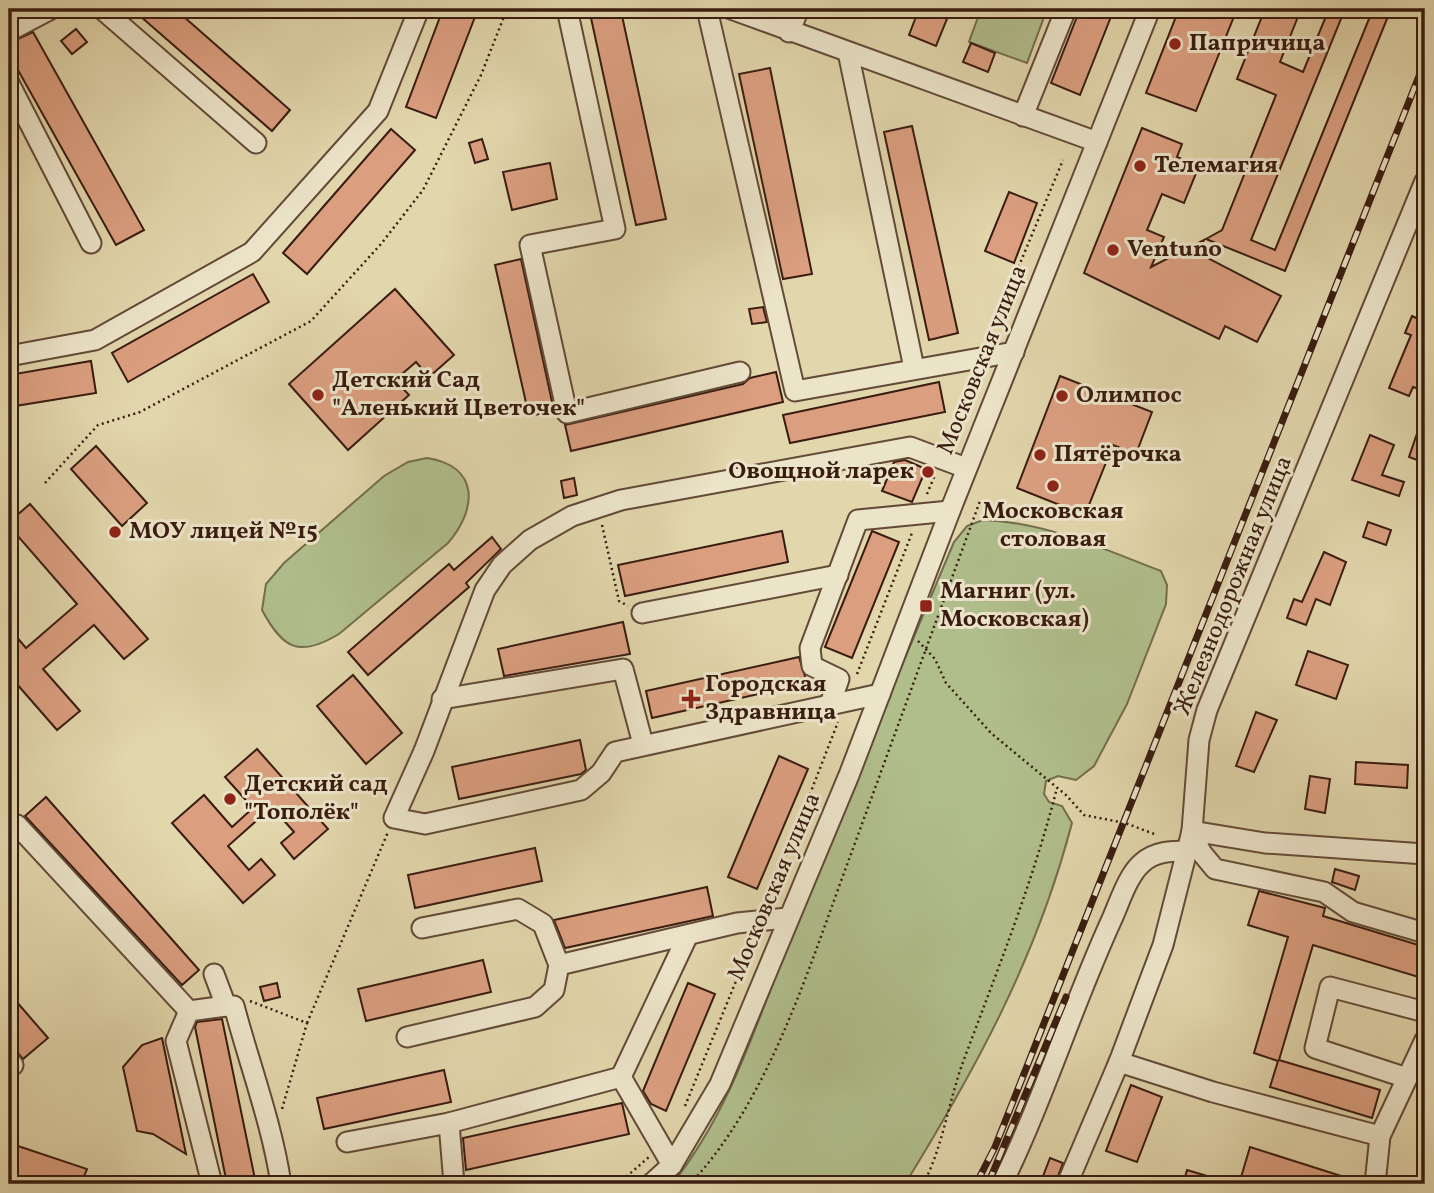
<svg xmlns="http://www.w3.org/2000/svg" width="1434" height="1193" font-family="Vollkorn,serif">
  <rect width="100%" height="100%" fill="#e2d6ac"/>
  <filter id="stains"><feTurbulence type="fractalNoise" baseFrequency=".00286" numOctaves="4"/><feColorMatrix values="0 0 0 0 .2 0 0 0 0 .09 0 0 0 0 .02 0 0 0 .5 -.17"/></filter>
  <radialGradient id="worn" r=".72"><stop offset=".6" stop-color="#630" stop-opacity="0"/><stop offset="1" stop-color="#630" stop-opacity=".3"/></radialGradient>
  <g fill="#b0be8c" stroke="#746d4e" stroke-width="2">
    <polygon points="981,9 1047,9 1027,63 969,42"/>
    <path d="M427,458C479,466 478,508 448,543L339,634C299,658 283,649 262,610L266,584L284,563L384,476L408,462Z"/>
    <path d="M983,520C1046,522 1103,549 1161,571L1167,585L1166,604L1127,704L1094,766L1076,780L1058,776L1046,781L1044,794L1049,802L1062,806L1072,823C1037,957 977,1067 905,1184H672C734,1107 761,1009 798,918C848,792 901,667 954,542L967,526Z"/>
  </g>
  <g fill="#db9f80" stroke="#391c10" stroke-width="2">
    <polygon points="132,9 175,9 290,110 272,131"/>
    <polygon points="443,9 478,9 436,118 406,107"/>
    <polygon points="919,9 951,9 936,46 909,35"/>
    <polygon points="1080,9 1114,9 1080,95 1051,83"/>
    <polygon points="1179,9 1237,9 1196,111 1146,93"/>
    <polygon points="1265,9 1301,9 1280,62 1303,72 1329,9 1345,9 1251,240 1275,250 1373,9 1391,9 1285,271 1206,239 1222,230 1276,95 1237,79"/>
    <polygon points="621,11 666,219 636,225 591,18"/>
    <polygon points="76,29 87,42 72,54 61,41"/>
    <polygon points="33,32 144,230 116,245 9,54 9,43"/>
    <polygon points="971,43 995,53 988,72 963,62"/>
    <polygon points="770,68 812,274 783,279 739,74"/>
    <polygon points="912,126 958,333 929,340 884,132"/>
    <polygon points="1142,128 1182,144 1177,157 1199,166 1184,203 1162,194 1147,230 1164,237 1151,267 1204,240 1198,253 1281,296 1257,342 1225,326 1219,339 1084,273"/>
    <polygon points="391,129 415,150 307,274 283,253"/>
    <polygon points="482,139 488,159 475,163 469,143"/>
    <polygon points="550,163 557,199 512,210 503,172"/>
    <polygon points="1009,192 1037,203 1014,263 985,251"/>
    <polygon points="521,259 554,411 529,416 495,265"/>
    <polygon points="253,274 269,302 128,382 112,353"/>
    <polygon points="395,289 454,355 429,377 416,362 395,380 409,395 348,450 289,384"/>
    <polygon points="763,307 767,322 752,324 749,309"/>
    <polygon points="1412,316 1425,322 1425,391 1413,387 1409,396 1389,388 1411,335 1405,333"/>
    <polygon points="91,361 96,393 9,407 9,375"/>
    <polygon points="776,372 783,402 571,451 565,425 743,384 750,378"/>
    <polygon points="1060,376 1152,412 1136,454 1113,445 1085,515 1017,488"/>
    <polygon points="939,382 945,412 790,443 783,415"/>
    <polygon points="1423,416 1425,416 1425,463 1409,457"/>
    <polygon points="1370,435 1394,445 1382,475 1404,482 1399,496 1352,480"/>
    <polygon points="96,446 147,503 122,526 71,469"/>
    <polygon points="905,460 926,469 912,502 882,491 894,462"/>
    <polygon points="574,478 577,495 564,498 561,481"/>
    <polygon points="30,504 148,639 124,659 94,625 43,669 80,711 57,730 9,675 9,628 26,648 77,604 9,526 9,522"/>
    <polygon points="1368,522 1391,530 1386,545 1363,537"/>
    <polygon points="782,531 788,562 625,596 618,565"/>
    <polygon points="872,531 899,542 852,658 825,647"/>
    <polygon points="492,537 501,549 466,583 469,587 368,675 348,652 449,564 454,570"/>
    <polygon points="1324,552 1346,562 1330,605 1316,599 1306,625 1287,618 1294,599 1302,602"/>
    <polygon points="623,622 630,654 504,676 498,649"/>
    <polygon points="1308,651 1348,665 1336,699 1296,685"/>
    <polygon points="799,657 807,683 652,718 646,691"/>
    <polygon points="353,675 402,733 366,764 317,706"/>
    <polygon points="1256,712 1277,720 1254,772 1236,766"/>
    <polygon points="580,740 586,770 581,774 459,799 452,767"/>
    <polygon points="257,749 328,829 294,859 281,843 294,832 272,807 228,846 249,870 261,859 275,875 243,903 172,823 204,795 232,827 253,808 225,777"/>
    <polygon points="779,756 808,769 757,889 728,877"/>
    <polygon points="1356,762 1408,765 1407,788 1355,784"/>
    <polygon points="1310,776 1330,779 1325,813 1305,809"/>
    <polygon points="46,797 199,970 182,985 25,816"/>
    <polygon points="535,848 542,881 415,908 408,875"/>
    <polygon points="1335,869 1359,876 1355,890 1332,882"/>
    <polygon points="707,887 713,916 565,948 554,920"/>
    <polygon points="1259,891 1325,908 1323,916 1425,947 1425,979 1313,945 1279,1060 1380,1090 1372,1118 1270,1087 1278,1061 1254,1053 1288,937 1248,925"/>
    <polygon points="483,960 491,992 366,1021 358,989"/>
    <polygon points="277,983 280,997 264,1001 260,987"/>
    <polygon points="688,983 715,994 666,1111 651,1104 643,1091"/>
    <polygon points="9,993 48,1038 23,1059 9,1043"/>
    <polygon points="222,1019 256,1184 227,1184 195,1027 197,1022"/>
    <polygon points="162,1038 186,1154 153,1134 137,1131 123,1067 142,1045"/>
    <polygon points="444,1070 451,1102 324,1129 317,1098"/>
    <polygon points="1131,1085 1162,1097 1137,1162 1106,1151"/>
    <polygon points="622,1103 629,1134 466,1170 463,1138"/>
    <polygon points="9,1143 87,1169 81,1184 34,1184 9,1175"/>
    <polygon points="1250,1147 1357,1181 1357,1184 1239,1184"/>
    <polygon points="1050,1158 1063,1163 1055,1184 1040,1184"/>
    <polygon points="1187,1170 1224,1181 1224,1184 1183,1184"/>
  </g>
  <g fill="none" stroke-linecap="round" stroke-linejoin="round">
    <defs>
      <g id="minor">
        <polyline points="102,9 256,143"/>
        <polyline points="567,9 615,229 530,245 567,413 740,372"/>
        <polyline points="707,9 795,391 1014,352"/>
        <polyline points="731,9 1097,142"/>
        <polyline points="9,31 51,9"/>
        <polyline points="789,32 799,9"/>
        <polyline points="848,52 914,368"/>
        <polyline points="9,83 91,243"/>
        <polyline points="1023,116 1066,9"/>
        <polyline points="9,356 95,340 252,252 378,111 419,9"/>
        <polyline points="642,613 838,575"/>
        <polyline points="880,694 615,752 601,773 581,790 425,824 394,818 424,751 485,590 502,565 530,540 572,516 621,500 910,447 966,468"/>
        <polyline points="442,699 623,669 643,744"/>
        <polyline points="830,704 839,679 812,666 810,648 858,520 950,511"/>
        <polyline points="17,825 189,1011"/>
        <polyline points="1192,831 1201,852 1215,869 1324,892 1353,912 1425,933"/>
        <polyline points="1192,831 1265,843 1425,854"/>
        <polyline points="422,928 518,909 543,924 559,965 737,923 787,918"/>
        <path d="M214,974L226,1006H234C250,1066 272,1124 281,1184"/>
        <polyline points="407,1037 535,1007 554,990 559,965"/>
        <polyline points="9,1060 13,1065"/>
        <polyline points="1119,1062 1213,1092 1380,1136"/>
        <polyline points="621,1077 687,937"/>
        <polyline points="621,1077 672,1165"/>
        <polyline points="1407,1078 1315,1048 1330,987 1425,1012"/>
        <polyline points="347,1142 449,1123"/>
        <polyline points="212,1184 176,1041 189,1011 226,1006"/>
        <polyline points="454,1184 449,1123 621,1077"/>
        <polyline points="651,1184 672,1165 720,1084 849,775 950,511 1150,9"/>
        <path d="M1002,1184C1044,1098 1072,1006 1112,919C1120,901 1128,875 1142,863C1155,851 1172,851 1188,851"/>
        <polyline points="1067,1184 1119,1062 1163,945 1192,831 1199,740 1207,710 1425,181"/>
        <polyline points="1375,1184 1380,1136 1425,1040"/>
      </g>
    </defs>
    <use href="#minor" stroke="#634a37" stroke-width="23"/>
    <g stroke="#391c10" stroke-width="2.5" stroke-dasharray="2 3.5" stroke-linecap="butt">
      <polyline points="989,338 1063,160"/>
      <polyline points="948,442 974,377"/>
      <polyline points="45,483 98,425 140,412 311,321 381,244 423,190 481,75 507,9"/>
      <polyline points="927,494 935,475"/>
      <polyline points="602,525 619,601 628,606"/>
      <polyline points="918,641 935,659 946,683 991,733 1066,795 1084,815 1125,823 1157,835"/>
      <polyline points="857,674 912,533"/>
      <polyline points="9,767 9,773"/>
      <polyline points="768,902 838,722"/>
      <polyline points="250,1001 307,1023 282,1109"/>
      <polyline points="307,1023 388,832"/>
      <polyline points="1419,1091 1425,1106"/>
      <polyline points="685,1106 754,937"/>
      <polyline points="618,1184 649,1157"/>
      <path d="M690,1184C771,1098 810,963 851,854C894,736 937,619 980,501"/>
      <path d="M923,1184C942,1150 949,1100 963,1062C997,971 1033,882 1057,788"/>
    </g>
    <use href="#minor" stroke="#ece4c9" stroke-width="19"/>
    <defs>
      <g id="rail">
        <polyline points="976,1184 995,1147 1425,61"/>
        <polyline points="988,1184 1066,997"/>
      </g>
    </defs>
    <use href="#rail" stroke="#391c10" stroke-width="7"/>
    <use href="#rail" stroke="#ece4c9" stroke-width="4.5" stroke-dasharray="13" stroke-linecap="butt"/>
  </g>
  <g fill="#8f2418" stroke="#ece4c9" stroke-width="2.5">
    <circle cx="1175" cy="44" r="7"/>
    <circle cx="1140" cy="166" r="7"/>
    <circle cx="1113" cy="250" r="7"/>
    <circle cx="318" cy="395" r="7"/>
    <circle cx="1062" cy="396" r="7"/>
    <circle cx="1040" cy="455" r="7"/>
    <circle cx="928" cy="472" r="7"/>
    <circle cx="1053" cy="486" r="7"/>
    <circle cx="115" cy="532" r="7"/>
    <rect x="919" y="599" width="14" height="14" rx="3.5"/>
    <path d="M687.5 688.5h7v7h7v7h-7v7h-7v-7h-7v-7h7z"/>
    <circle cx="230" cy="799" r="7"/>
  </g>
  <g text-anchor="middle" dominant-baseline="central" stroke-width="6" stroke-linejoin="round" paint-order="stroke">
    <g font-size="24" font-weight="bold" fill="#391c10" stroke="#ece4c9" text-anchor="start">
      <text x="1189" y="44">Папричица</text>
      <text x="1154" y="166">Телемагия</text>
      <text x="1127" y="250">Ventuno</text>
      <text x="332" y="381">Детский Сад<tspan x="332" dy="28">"Аленький Цветочек"</tspan></text>
      <text x="1076" y="396">Олимпос</text>
      <text x="1054" y="455">Пятёрочка</text>
      <text x="914" y="472" text-anchor="end">Овощной ларек</text>
      <text x="1053" y="512" text-anchor="middle">Московская<tspan x="1053" dy="28">столовая</tspan></text>
      <text x="129" y="532">МОУ лицей №15</text>
      <text x="940" y="592">Магниг (ул.<tspan x="940" dy="28">Московская)</tspan></text>
      <text x="705" y="685">Городская<tspan x="705" dy="28">Здравница</tspan></text>
      <text x="244" y="785">Детский сад<tspan x="244" dy="28">"Тополёк"</tspan></text>
    </g>
    <g font-size="24" fill="#391c10" stroke="#ece4c9">
      <text transform="translate(983 360) rotate(-68)">Московская улица</text>
      <text transform="translate(1234 586) rotate(-68)">Железнодорожная улица</text>
      <text transform="translate(775 887) rotate(-67)">Московская улица</text>
    </g>
  </g>
  <rect width="1434" height="1193" fill="none" stroke="#e2d6ac" stroke-width="35"/>
  <rect x="10" y="10" width="1413" height="1172" fill="none" stroke="#391c10" stroke-width="3.5"/>
  <rect x="18" y="18" width="1399" height="1158" fill="none" stroke="#391c10" stroke-width="2"/>
  <rect width="100%" height="100%" filter="url(#stains)"/>
  <rect width="100%" height="100%" fill="url(#worn)"/>
</svg>
